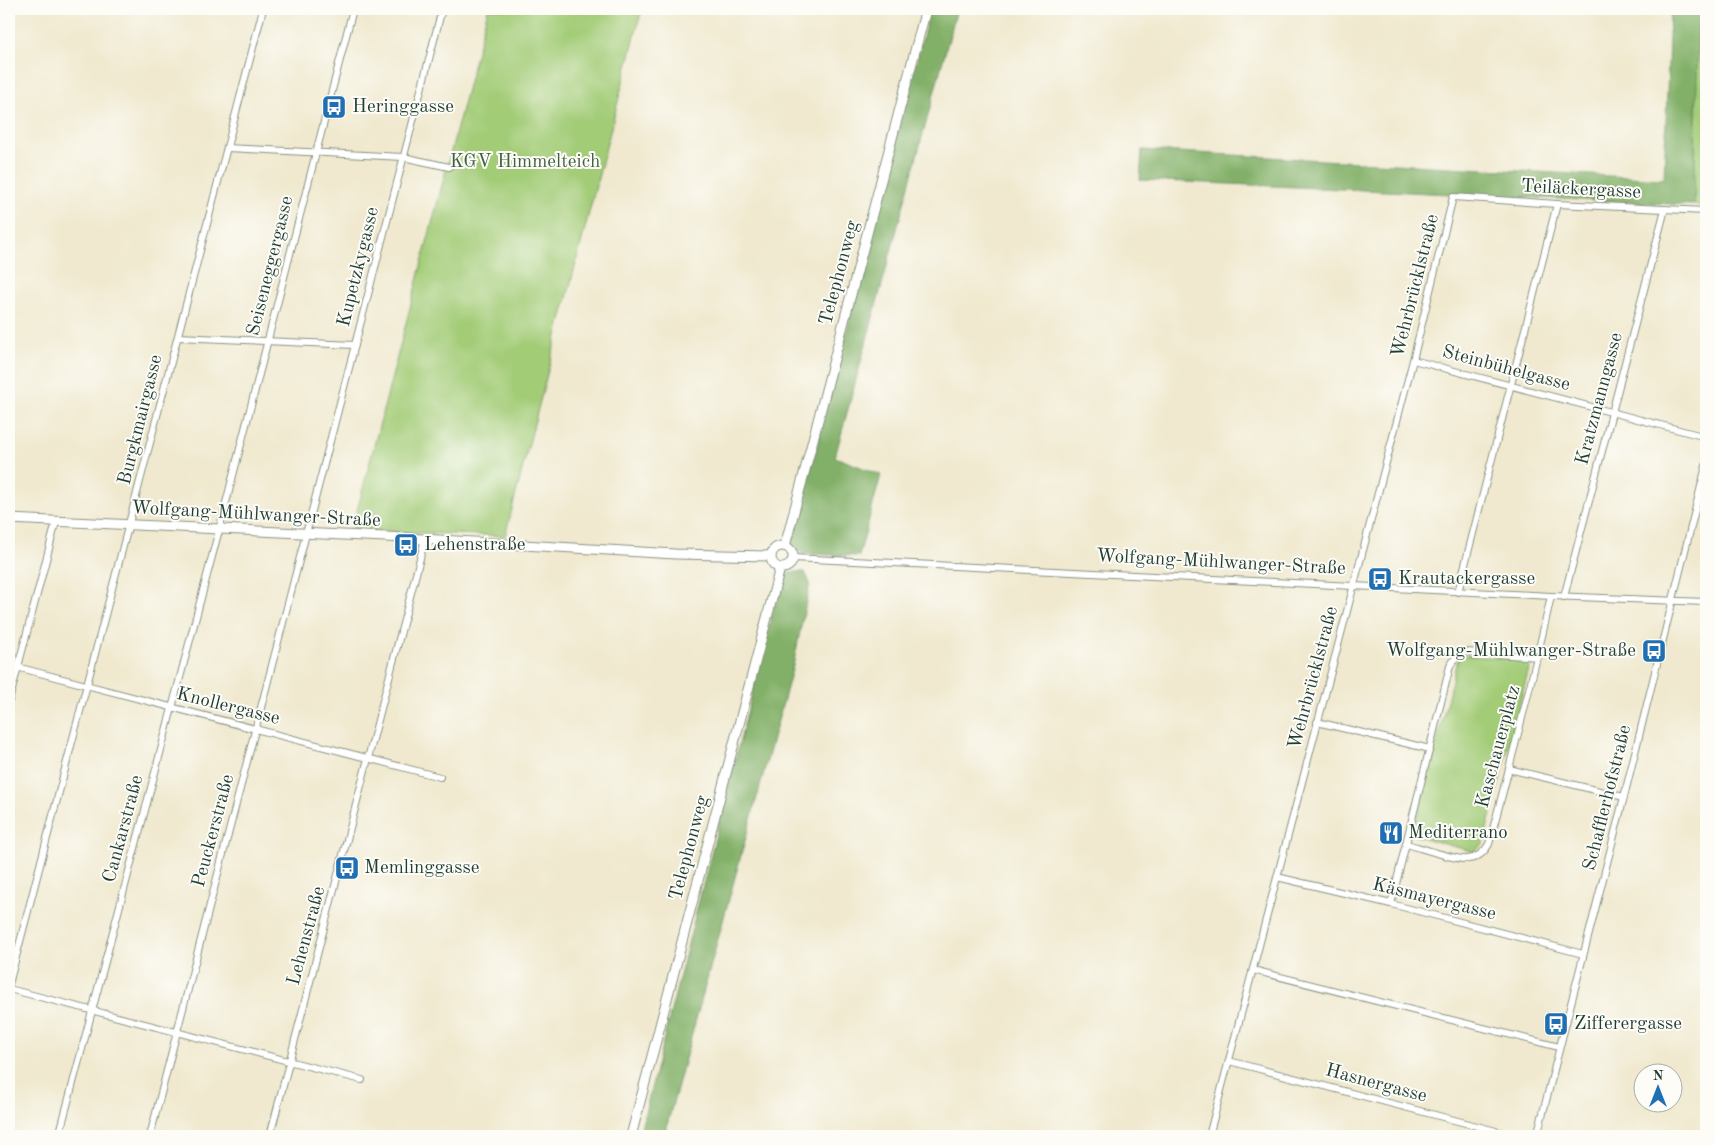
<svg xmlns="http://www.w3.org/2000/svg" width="1715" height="1145" font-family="'Old Standard TT',serif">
  <rect width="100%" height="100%" fill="#fdfcf7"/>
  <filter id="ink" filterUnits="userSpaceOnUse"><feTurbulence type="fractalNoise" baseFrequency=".02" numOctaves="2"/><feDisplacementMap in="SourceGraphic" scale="10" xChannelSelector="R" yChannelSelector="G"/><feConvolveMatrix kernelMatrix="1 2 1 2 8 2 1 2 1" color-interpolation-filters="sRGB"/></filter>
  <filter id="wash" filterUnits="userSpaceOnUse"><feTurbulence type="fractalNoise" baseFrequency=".0096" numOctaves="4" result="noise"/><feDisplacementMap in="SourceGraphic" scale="20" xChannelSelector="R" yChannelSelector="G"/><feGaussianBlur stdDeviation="1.12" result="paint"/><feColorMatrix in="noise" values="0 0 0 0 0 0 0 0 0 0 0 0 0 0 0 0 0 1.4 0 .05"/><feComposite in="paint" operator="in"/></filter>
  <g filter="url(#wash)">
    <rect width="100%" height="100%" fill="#f0e9cf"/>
    <g fill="#a3cc77" stroke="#618456">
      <polygon points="488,9 642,9 505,536 352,530"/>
      <polygon points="1698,23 1706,26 1706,205 1694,205"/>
      <polygon points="1464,655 1531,661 1483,844 1474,852 1413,835 1456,665 1459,658"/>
    </g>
    <g fill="#82b068" stroke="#50764e">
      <path d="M930,9H957L835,457L881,475L859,556L805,554C798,552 795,550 792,543Z"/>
      <polygon points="1670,9 1706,9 1706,26 1698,24 1694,205 1140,180 1142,150 1664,179"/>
      <polygon points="786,572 805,572 810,583 793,666 664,1136 639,1136 782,576"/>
    </g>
  </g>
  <g filter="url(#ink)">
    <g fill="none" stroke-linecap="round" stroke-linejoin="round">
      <defs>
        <g id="minor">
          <polyline points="227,148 403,157 449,167"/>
          <polyline points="178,337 355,345"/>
          <polyline points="1413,360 1706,437"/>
          <polyline points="793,558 1551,596 1706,602"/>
          <polyline points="1458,592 1557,204"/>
          <polyline points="1564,597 1665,209"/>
          <polyline points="9,665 440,777"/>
          <polyline points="9,701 56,522"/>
          <polyline points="1317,722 1430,749"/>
          <polyline points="1509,769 1624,797"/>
          <path d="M1407,844C1418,847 1458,861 1468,859C1478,858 1484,853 1489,844C1511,762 1533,679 1551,596"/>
          <polyline points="1277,877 1391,904 1583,954"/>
          <path d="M1391,904L1450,666C1455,658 1458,654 1466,652L1538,657"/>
          <polyline points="1253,970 1559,1047"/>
          <polyline points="9,984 263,9"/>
          <polyline points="9,989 362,1080"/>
          <polyline points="1229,1061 1515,1136"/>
          <polyline points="59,1136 219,530 353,9"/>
          <polyline points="150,1136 442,9"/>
          <polyline points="270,1136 425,539"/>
          <polyline points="1209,1136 1413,360 1453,197 1557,204 1706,211"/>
          <polyline points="1537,1136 1624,797 1706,466"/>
        </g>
        <g id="tertiary">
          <polyline points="9,519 406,538 675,554 771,556"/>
          <circle cx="782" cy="557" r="11"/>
          <polyline points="785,546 926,9"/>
          <polyline points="631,1136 780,568"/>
        </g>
      </defs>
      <use href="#minor" stroke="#889382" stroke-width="8"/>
      <use href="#tertiary" stroke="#889382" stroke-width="11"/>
      <use href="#minor" stroke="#fff" stroke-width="6"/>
      <use href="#tertiary" stroke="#fff" stroke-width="9"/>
    </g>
  </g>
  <defs>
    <symbol id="bus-square" viewBox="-11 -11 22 22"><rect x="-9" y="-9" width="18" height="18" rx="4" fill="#1f6fb2" stroke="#fdfcf7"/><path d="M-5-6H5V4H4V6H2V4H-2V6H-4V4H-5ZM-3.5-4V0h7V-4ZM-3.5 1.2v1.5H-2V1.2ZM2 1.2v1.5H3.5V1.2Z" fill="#fff"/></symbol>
    <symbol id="restaurant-square" viewBox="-11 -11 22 22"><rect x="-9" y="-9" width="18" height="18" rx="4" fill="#1f6fb2" stroke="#fdfcf7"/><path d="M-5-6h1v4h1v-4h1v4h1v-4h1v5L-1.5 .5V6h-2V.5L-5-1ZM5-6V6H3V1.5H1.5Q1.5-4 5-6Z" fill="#fff"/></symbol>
  </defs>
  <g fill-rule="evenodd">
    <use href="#bus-square" x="320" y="93" width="28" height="28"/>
    <use href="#bus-square" x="392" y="531" width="28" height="28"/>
    <use href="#bus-square" x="1366" y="565" width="28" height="28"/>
    <use href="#bus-square" x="1640" y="637" width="28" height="28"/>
    <use href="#restaurant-square" x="1377" y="819" width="28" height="28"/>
    <use href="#bus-square" x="333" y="854" width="28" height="28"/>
    <use href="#bus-square" x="1542" y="1010" width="28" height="28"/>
  </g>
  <g text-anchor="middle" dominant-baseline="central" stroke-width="4" stroke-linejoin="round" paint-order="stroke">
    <g font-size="19" fill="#1f3d34" stroke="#fdfcf7" text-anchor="start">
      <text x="352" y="107">Heringgasse</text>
      <text x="424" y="545">Lehenstraße</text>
      <text x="1398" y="579">Krautackergasse</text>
      <text x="1636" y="651" text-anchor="end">Wolfgang-Mühlwanger-Straße</text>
      <text x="1408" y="833">Mediterrano</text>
      <text x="364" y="868">Memlinggasse</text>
      <text x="1574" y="1024">Zifferergasse</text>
    </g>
    <g font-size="19" fill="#406145" stroke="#fdfcf7">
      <text x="525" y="162">KGV Himmelteich</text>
    </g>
    <g font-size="19" fill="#1f3d34" stroke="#fdfcf7">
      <text transform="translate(1581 190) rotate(3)">Teiläckergasse</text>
      <text transform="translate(271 266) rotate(-76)">Seiseneggergasse</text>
      <text transform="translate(359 267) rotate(-76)">Kupetzkygasse</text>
      <text transform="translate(840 273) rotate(-75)">Telephonweg</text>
      <text transform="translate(1416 286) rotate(-76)">Wehrbrücklstraße</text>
      <text transform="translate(1506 369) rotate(15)">Steinbühelgasse</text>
      <text transform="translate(1600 399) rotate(-75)">Kratzmanngasse</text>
      <text transform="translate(141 420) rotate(-76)">Burgkmairgasse</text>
      <text transform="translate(256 515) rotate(3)">Wolfgang-Mühlwanger-Straße</text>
      <text transform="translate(1221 563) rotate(3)">Wolfgang-Mühlwanger-Straße</text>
      <text transform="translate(1314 678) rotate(-75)">Wehrbrücklstraße</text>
      <text transform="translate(228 707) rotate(14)">Knollergasse</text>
      <text transform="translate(1499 747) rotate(-75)">Kaschauerplatz</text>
      <text transform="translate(1608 798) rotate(-76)">Schafflerhofstraße</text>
      <text transform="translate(124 829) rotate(-75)">Cankarstraße</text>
      <text transform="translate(214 831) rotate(-75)">Peuckerstraße</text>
      <text transform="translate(690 848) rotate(-75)">Telephonweg</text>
      <text transform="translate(1434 900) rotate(14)">Käsmayergasse</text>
      <text transform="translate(307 936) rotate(-75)">Lehenstraße</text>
      <text transform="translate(1376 1084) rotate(15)">Hasnergasse</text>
    </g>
  </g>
  <rect width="1715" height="1145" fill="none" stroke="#fdfcf7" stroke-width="30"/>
  <g transform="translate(1658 1088)"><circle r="24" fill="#fdfcf7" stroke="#a4b0a9"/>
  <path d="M0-4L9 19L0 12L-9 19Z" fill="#1f6fb2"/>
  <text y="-8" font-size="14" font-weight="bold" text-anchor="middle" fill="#1f3d34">N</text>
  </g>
</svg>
